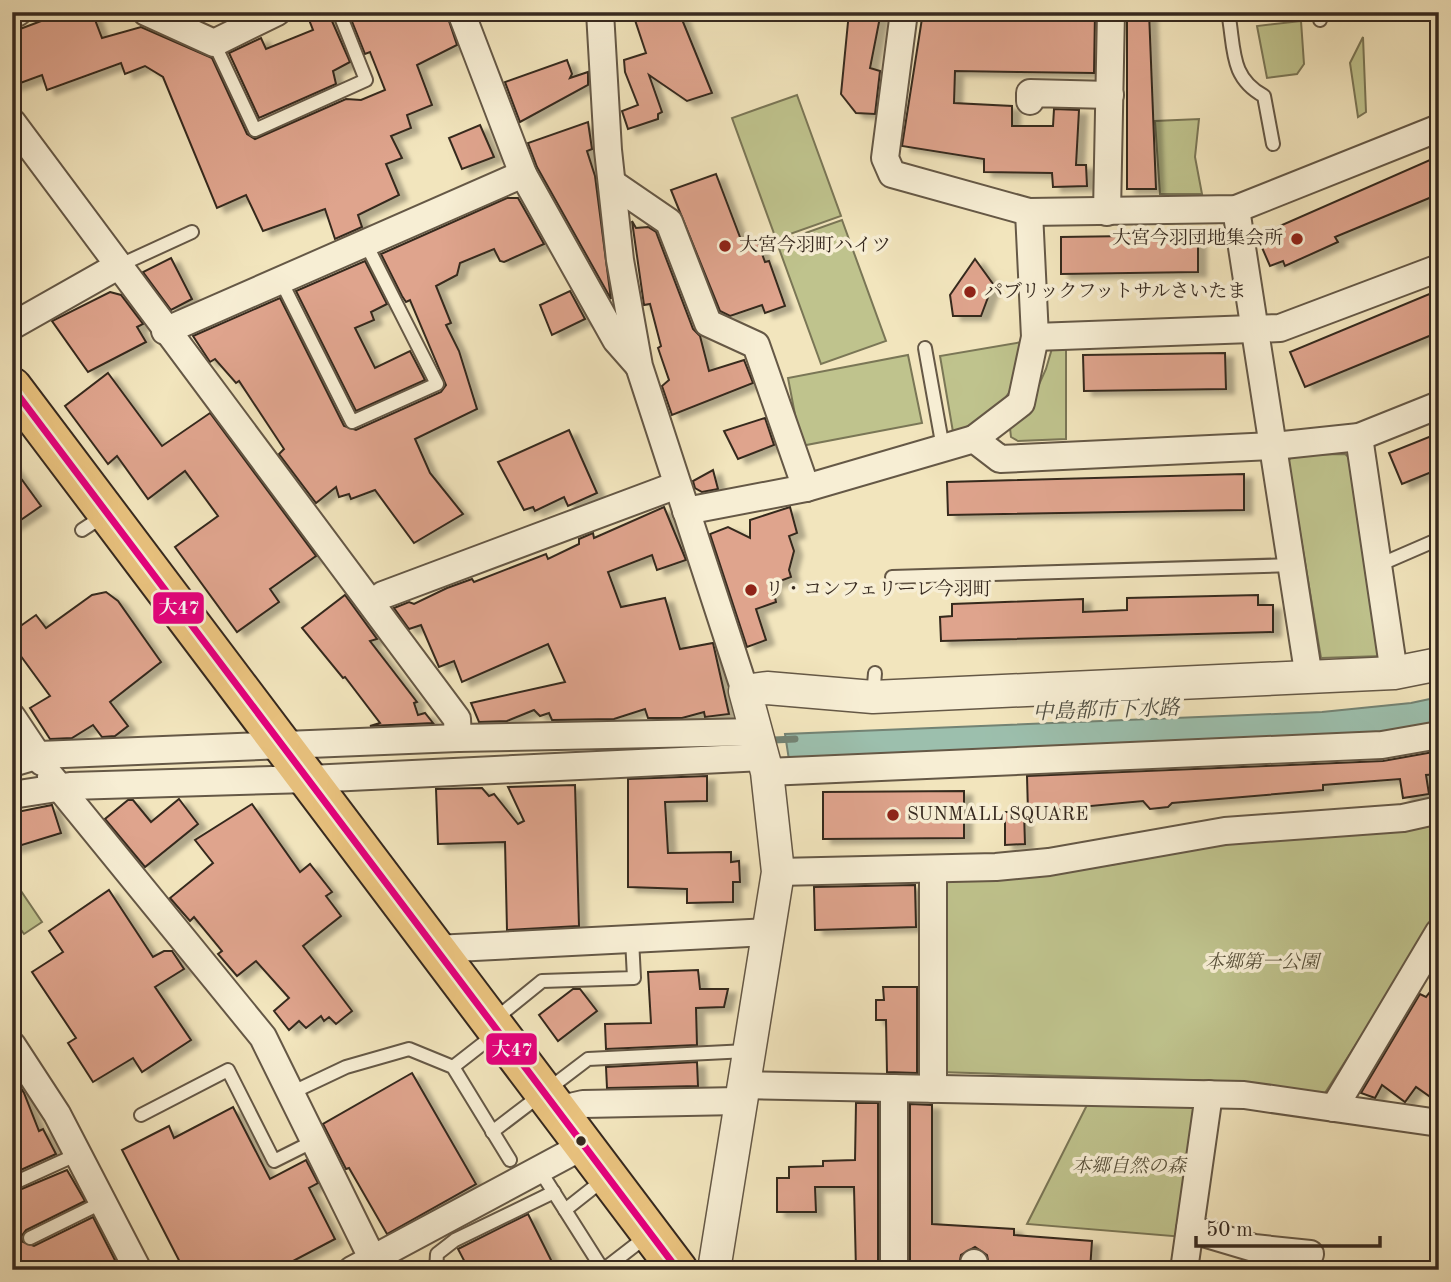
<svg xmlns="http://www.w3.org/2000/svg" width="1451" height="1282" font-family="'Old Standard TT','Noto Serif JP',serif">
  <defs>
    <filter id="shadow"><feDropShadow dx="8" dy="4.5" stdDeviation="2" flood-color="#0004"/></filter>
  </defs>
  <rect width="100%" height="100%" fill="#f2e5bd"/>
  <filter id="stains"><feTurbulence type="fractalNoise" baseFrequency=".00286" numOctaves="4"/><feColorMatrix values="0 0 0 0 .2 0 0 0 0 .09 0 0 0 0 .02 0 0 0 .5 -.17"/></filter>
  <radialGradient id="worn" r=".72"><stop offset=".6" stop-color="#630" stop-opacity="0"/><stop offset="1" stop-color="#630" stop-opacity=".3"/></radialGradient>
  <g fill="#bfc38d" stroke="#7a7656" stroke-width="2">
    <polygon points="1301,21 1304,64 1297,74 1267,78 1257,26"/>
    <polygon points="1363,37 1366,112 1358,117 1350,63"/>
    <polygon points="797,95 841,216 776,239 732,118"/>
    <polygon points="1199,119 1195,157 1202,194 1160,194 1155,121"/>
    <polygon points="842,220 886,341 821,364 777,243"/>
    <path d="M1022,342C1022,387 998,420 953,432L940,356Z"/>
    <polygon points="1066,344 1066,439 1018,441 1011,437 1010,428 1028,409 1046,369 1053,345"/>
    <polygon points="908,355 922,423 801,446 788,378"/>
    <polygon points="1345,454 1353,461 1383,656 1321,658 1288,461 1293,455"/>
    <polygon points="1439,821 1439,914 1325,1093 1217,1081 940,1072 942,878 1110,865 1232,843"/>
    <polygon points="19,888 42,922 24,934 12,917 12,892"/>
    <polygon points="1089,1101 1201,1101 1184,1237 1027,1224"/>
  </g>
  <polygon fill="#9cbfad" stroke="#738374" stroke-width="2" points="1439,697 1439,726 1400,735 789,760 785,734 1322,712 1411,703"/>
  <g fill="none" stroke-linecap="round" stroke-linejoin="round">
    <polyline stroke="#738374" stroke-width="7" points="774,740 795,739"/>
  </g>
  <g fill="#dfa48d" stroke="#36291f" stroke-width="2" filter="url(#shadow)">
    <polygon points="65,12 92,12 102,38 141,27 212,58 247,134 255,139 346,99 361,100 385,90 370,52 365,54 349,14 353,12 446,12 457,45 417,65 432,105 407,115 411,128 391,136 402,158 386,164 399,195 358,215 362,227 335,239 325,209 263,231 246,195 217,208 163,77 145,66 125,74 121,63 47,90 42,75 12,86 12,32"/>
    <polygon points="306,12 328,12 350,62 333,71 336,84 259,118 229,53 261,38 266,49 313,30"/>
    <polygon points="648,12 679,12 712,93 687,101 649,75 662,112 658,114 658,119 628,129 622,111 638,105 625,72 624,60 646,53 634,17"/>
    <polygon points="849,12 881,12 870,68 880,71 875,114 856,113 841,94"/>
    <polygon points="923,12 1095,12 1094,73 955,71 954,103 1012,106 1012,126 1053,126 1054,109 1079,110 1076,165 1086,165 1087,186 1053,187 1052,173 984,172 984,159 902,146"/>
    <polygon points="1127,12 1149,12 1156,189 1127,189"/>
    <polygon points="567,60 572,74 570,78 588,72 588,85 520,122 505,82"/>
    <polygon points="588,122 592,149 587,151 595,176 611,299 537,167 528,143"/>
    <polygon points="480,125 494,157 462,169 449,138"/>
    <polygon points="1439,156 1439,194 1335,237 1338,242 1285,266 1283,261 1270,266 1257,236"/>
    <polygon points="716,174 743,245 757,240 765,262 769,261 785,306 765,313 762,305 730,316 720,311 671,190"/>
    <polygon points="507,198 518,198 544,244 504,262 500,261 494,249 460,263 457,275 436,286 451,323 446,325 459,351 477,409 415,439 430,473 463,514 414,543 375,490 351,499 349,494 339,497 336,487 316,503 279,454 284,449 239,381 236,383 215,359 210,362 193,336 280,298 344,426 356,430 441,392 446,385 410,300 406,302 402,296 381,254"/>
    <polygon points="632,221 636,228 648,227 656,232 693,329 700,336 709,371 744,360 753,383 672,415 662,386 669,380 658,348 661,346 650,304 644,305"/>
    <polygon points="1198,235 1198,272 1061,274 1061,237"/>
    <polygon points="171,258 192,299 171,310 143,272"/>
    <polygon points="975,259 993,284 981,316 953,316 950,295"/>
    <polygon points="365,261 387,304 371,312 374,320 355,328 375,368 410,351 425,380 356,411 296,291"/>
    <polygon points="1439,290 1439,332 1305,387 1290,352"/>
    <polygon points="570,291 585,319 552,335 540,305"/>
    <polygon points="110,292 121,295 143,324 137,327 146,342 88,372 52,321"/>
    <polygon points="1225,353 1226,389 1084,391 1083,355"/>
    <polygon points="108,373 162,446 210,413 316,556 270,589 279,602 237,632 175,547 218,516 185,471 148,499 117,456 108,464 65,406"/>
    <polygon points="765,418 774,445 738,459 724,431"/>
    <polygon points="569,430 597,493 568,506 564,497 535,511 533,507 524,510 498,462"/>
    <polygon points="1439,433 1439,469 1402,484 1389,453"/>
    <polygon points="12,466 41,506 12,526"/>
    <polygon points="713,470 718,489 702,492 695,488 693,481"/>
    <polygon points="1244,474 1244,510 948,515 947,482"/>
    <polygon points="664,507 686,560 657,570 652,555 608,572 621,607 665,598 680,649 713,643 729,714 705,717 704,712 682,718 648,718 645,709 614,719 552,720 549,713 540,716 534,710 507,721 479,722 471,703 565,682 548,644 462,682 454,661 439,667 421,625 409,629 394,608 409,602 414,604 447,588 472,579 474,582 546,554 548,559 579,544 579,539 593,533 594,538"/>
    <polygon points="790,507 797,533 789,536 794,551 789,570 791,577 772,584 776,602 756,609 766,640 747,647 710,534 728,527 750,538 750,520"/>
    <polygon points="106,592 118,601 161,662 110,702 128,726 115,736 102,737 93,725 72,738 50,739 30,708 50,696 12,644 12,632 36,615 46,628 92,595"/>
    <polygon points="345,595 377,639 370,641 417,702 414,703 418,715 425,713 433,723 370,726 380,723 345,677 343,678 302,628"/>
    <polygon points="1258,595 1258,605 1273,605 1273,632 941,641 940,617 952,616 952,604 1083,599 1083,612 1127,610 1127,598"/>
    <polygon points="1439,751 1439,774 1426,775 1429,794 1403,798 1400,779 1323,785 1323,790 1172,803 1168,807 1150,809 1143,801 1028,812 1027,776 1383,761"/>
    <polygon points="707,776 707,801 665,802 668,853 731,852 731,862 739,861 740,882 733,882 733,902 687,903 687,889 628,887 628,779"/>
    <polygon points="575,785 579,926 507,930 505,842 438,844 436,789 482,788 489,796 494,794 518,824 524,821 508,787"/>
    <polygon points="964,791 964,838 823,839 823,792"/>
    <polygon points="179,799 198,824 145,867 105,819 128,800 133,800 151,822"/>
    <polygon points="252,804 300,872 310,864 332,892 326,896 341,916 303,946 352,1011 336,1024 329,1017 324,1021 321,1016 306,1028 299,1021 289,1030 274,1011 289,998 256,961 237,976 218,954 222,951 194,917 190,921 170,898 213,863 195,840"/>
    <polygon points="52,805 61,833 12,848 12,813"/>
    <polygon points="1005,812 1024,812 1025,844 1005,845"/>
    <polygon points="915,885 916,927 815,930 814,887"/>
    <polygon points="109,890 153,957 164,951 172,951 184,969 155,987 191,1040 142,1072 133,1058 93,1082 68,1043 76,1038 32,972 63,952 49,931"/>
    <polygon points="698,970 700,989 728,989 724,1007 696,1008 697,1045 606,1049 605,1024 651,1023 648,972"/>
    <polygon points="1439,980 1439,1103 1416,1087 1405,1102 1382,1085 1375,1098 1361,1093 1420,994 1426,997"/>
    <polygon points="883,987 917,987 917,1073 887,1072 886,1020 876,1020 876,1000 884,1000"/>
    <polygon points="573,989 580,989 597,1011 558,1041 539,1015"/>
    <polygon points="697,1062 698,1086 607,1088 606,1067"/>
    <polygon points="412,1073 476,1184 387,1234 349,1168 346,1169 323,1124"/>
    <polygon points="12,1074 24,1093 39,1131 43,1129 56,1154 12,1174"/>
    <polygon points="856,1103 878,1103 878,1270 856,1270 854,1187 815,1187 816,1212 777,1212 777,1178 789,1178 789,1167 823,1166 823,1161 855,1160"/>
    <polygon points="910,1104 932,1105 932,1224 1014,1229 1014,1235 1092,1241 1090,1270 990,1270 987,1255 975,1247 961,1255 958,1270 910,1270"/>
    <polygon points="233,1107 270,1179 306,1160 318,1183 309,1188 335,1239 276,1270 184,1270 122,1150 169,1126 174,1138"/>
    <polygon points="67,1170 85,1201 26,1230 21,1237 23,1242 34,1246 93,1217 120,1270 12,1270 12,1193"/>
    <polygon points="528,1214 556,1270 469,1270 458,1249"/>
  </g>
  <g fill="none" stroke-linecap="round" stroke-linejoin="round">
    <defs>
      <g id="service">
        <path d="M1228,12C1235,48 1229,77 1264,96L1273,144"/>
        <polyline points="1319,12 1320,20"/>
        <polyline points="214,43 255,130 366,80 339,12"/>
        <polyline points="118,266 192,232"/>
        <polyline points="280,279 352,422 437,384 365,242"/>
        <polyline points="925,348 943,448"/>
        <polyline points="82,530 105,515"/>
        <polyline points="1379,565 1439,539"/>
        <polyline points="892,577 1293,565"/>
        <polyline points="873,697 875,673"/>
        <polyline points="494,1020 542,981 634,978 632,939"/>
        <polyline points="453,1067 494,1035"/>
        <polyline points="291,1093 346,1067 409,1049 453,1067 510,1160"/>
        <polyline points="141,1115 228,1070 274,1161 314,1141"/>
        <polyline points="492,1132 588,1059 747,1051"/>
        <polyline points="539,1169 603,1270"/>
        <polyline points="12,1184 78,1154"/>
        <polyline points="565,1210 603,1180"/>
        <polyline points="30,1238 103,1202"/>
        <polyline points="436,1270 437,1254 455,1240 554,1192"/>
        <polyline points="603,1270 647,1236"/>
      </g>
      <g id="minor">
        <polyline points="146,12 214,43 277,12"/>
        <polyline points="461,12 523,174"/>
        <polyline points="600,12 608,150 620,260 639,366 745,691"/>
        <polyline points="904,12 885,158 892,174 1029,212 1236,209 1439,128"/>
        <polyline points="12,15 18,12"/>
        <polyline points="1030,101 1030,93 1110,95"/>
        <polyline points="12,122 457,719 458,738"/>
        <polyline points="612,183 669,222 708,323 756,345 806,488"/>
        <polyline points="1236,209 1309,678"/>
        <polyline points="1107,212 1111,12"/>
        <polyline points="12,326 118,266"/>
        <polyline points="165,331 523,174 616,340 638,365"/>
        <polyline points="1035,337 1280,328 1439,268"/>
        <polyline points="1359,437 1394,673"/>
        <polyline points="974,439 1021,403 1035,337 1029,212"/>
        <polyline points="686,511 806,488 974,439 1000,459 1274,446 1359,437 1439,405"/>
        <polyline points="372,603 383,595 677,485"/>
        <polyline points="12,717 42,762"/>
        <polyline points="12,763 39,755 458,738 757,732"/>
        <polyline points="767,772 1382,745 1439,735"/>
        <polyline points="51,777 263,1037 378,1270"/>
        <polyline points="12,795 70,786 309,779 764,757"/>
        <polyline points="778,872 996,867 1049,862 1225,831 1403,818 1439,810"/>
        <polyline points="435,949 769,932"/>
        <polyline points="12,1045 57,1114 138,1270"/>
        <polyline points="742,1085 1244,1095 1439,1123"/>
        <polyline points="894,1088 894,1270"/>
        <polyline points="933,1089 933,869"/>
        <polyline points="1334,1108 1439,932"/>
        <polyline points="557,1110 583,1104 739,1101"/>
        <polyline points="1190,1229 1254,1248 1310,1254"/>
        <polyline points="352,1270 583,1146"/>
        <polyline points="974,1270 974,1263"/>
        <polyline points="1184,1270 1209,1094"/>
      </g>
      <polyline id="tertiary" points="714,1270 778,872 767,772 745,691 767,688 873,697 1394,673 1439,664"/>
      <polyline id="primary" points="12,387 678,1270"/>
    </defs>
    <use href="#service" stroke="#655846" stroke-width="16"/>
    <use href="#minor" stroke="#655846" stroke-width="30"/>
    <use href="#tertiary" stroke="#655846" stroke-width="35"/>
    <use href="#primary" stroke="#36291f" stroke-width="42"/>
    <use href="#service" stroke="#f7eed4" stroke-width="12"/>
    <use href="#minor" stroke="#f7eed4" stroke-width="26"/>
    <use href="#tertiary" stroke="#f7eed4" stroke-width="32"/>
    <use href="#primary" stroke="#e9c27e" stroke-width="38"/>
    <defs>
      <polyline id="bus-1" points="12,387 678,1270"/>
    </defs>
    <use href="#bus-1" stroke="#f7eed4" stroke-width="12"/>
    <use href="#bus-1" stroke="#e5007d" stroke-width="7"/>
  </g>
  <g fill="#8f2418" stroke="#f7eed4" stroke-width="2.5">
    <circle cx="1297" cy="239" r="7"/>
    <circle cx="725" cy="246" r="7"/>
    <circle cx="970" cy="292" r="7"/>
    <circle cx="751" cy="590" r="7"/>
    <circle cx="893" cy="815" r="7"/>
  </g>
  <circle fill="#36291f" stroke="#f7eed4" stroke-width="2.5" cx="581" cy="1141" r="6"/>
  <g text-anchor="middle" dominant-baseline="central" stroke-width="7" stroke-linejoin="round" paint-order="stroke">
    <g font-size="19" fill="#36291f" stroke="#f7eed4" text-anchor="start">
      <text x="1283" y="239" text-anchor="end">大宮今羽団地集会所</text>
      <text x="739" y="246">大宮今羽町ハイツ</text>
      <text x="984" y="292">パブリックフットサルさいたま</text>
      <text x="765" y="590">リ・コンフェリーレ今羽町</text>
      <text x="907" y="815">SUNMALL SQUARE</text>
    </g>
    <g font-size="19" font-style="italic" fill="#58503a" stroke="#f7eed4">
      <text x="1262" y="963">本郷第一公園</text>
      <text x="1129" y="1167">本郷自然の森</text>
    </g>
    <g font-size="21" font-style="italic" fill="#504e42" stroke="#f7eed4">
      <text transform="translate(1106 711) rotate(-2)">中島都市下水路</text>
    </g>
  </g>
  <g stroke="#f7eed4" stroke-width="2.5">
    <rect x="152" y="591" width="53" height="34" rx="7" fill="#e5007d"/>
    <rect x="485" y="1032" width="53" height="34" rx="7" fill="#e5007d"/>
  </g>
  <g font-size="19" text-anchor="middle" font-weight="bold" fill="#fff">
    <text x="179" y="614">大47</text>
    <text x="512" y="1056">大47</text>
  </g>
  <rect width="1451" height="1282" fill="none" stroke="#f2e5bd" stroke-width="42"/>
  <rect x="14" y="14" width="1423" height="1254" fill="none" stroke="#36291f" stroke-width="3.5"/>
  <rect x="21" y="21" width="1409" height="1240" fill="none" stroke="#36291f" stroke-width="2"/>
  <path d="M1196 1236v10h184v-10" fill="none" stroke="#36291f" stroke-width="3.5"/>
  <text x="1206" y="1236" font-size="21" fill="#36291f" stroke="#f7eed4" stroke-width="5" paint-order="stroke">50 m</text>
  <rect width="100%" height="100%" filter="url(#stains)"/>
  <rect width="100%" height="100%" fill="url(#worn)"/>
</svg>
